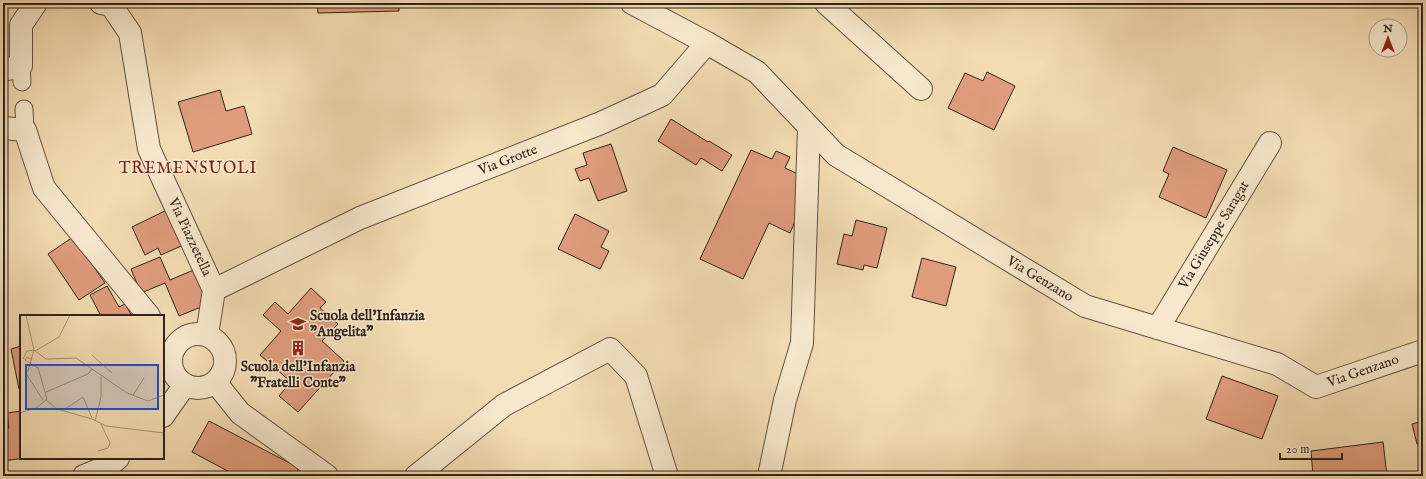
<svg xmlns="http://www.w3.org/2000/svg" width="1426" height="479" font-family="'IM FELL English',serif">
  <rect width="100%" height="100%" fill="#f3dcb2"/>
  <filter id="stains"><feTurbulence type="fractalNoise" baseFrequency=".005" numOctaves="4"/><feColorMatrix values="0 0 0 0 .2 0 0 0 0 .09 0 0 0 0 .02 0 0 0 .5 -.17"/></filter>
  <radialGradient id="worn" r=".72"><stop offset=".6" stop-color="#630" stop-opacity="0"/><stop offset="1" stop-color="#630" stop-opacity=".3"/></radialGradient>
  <g fill="#e09d7e" stroke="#30221b">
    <polygon points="317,3 399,3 399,11 318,13"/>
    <polygon points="987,72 1015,86 994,130 948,108 965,73 983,81"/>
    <polygon points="220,90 226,111 244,106 252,134 193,152 178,102"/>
    <polygon points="671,119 708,142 709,141 732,155 722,171 701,158 696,165 658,141"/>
    <polygon points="611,144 627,191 598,201 589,178 580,181 575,169 587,165 583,153"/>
    <polygon points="1173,147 1227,170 1206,218 1159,197 1169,174 1163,171"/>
    <polygon points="751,150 772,159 776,151 790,157 785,168 813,181 790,233 769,223 743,279 700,259"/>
    <polygon points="173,207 190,242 161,255 158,248 145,255 132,227"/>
    <polygon points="575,214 609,231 601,247 609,251 600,269 558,249"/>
    <polygon points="856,220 887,228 877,268 864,265 863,270 837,264 844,234 852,236"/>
    <polygon points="73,237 105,283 79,300 48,254"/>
    <polygon points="160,257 170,280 196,269 211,303 179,316 165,283 141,293 131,269"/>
    <polygon points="922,258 956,267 946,306 912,297"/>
    <polygon points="107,286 119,307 125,304 132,316 101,316 90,295"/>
    <polygon points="311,288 326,302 320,308 338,324 322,341 344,361 298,412 279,396 291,382 260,355 281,331 263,315 275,302 288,314"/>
    <polygon points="21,346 21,388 19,389 11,349"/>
    <polygon points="1222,376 1278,396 1262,439 1206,419"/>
    <polygon points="21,411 21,458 25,458 3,461 3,426 3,429 9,428 7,413"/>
    <polygon points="209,421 299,468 294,476 237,476 192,452"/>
    <polygon points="1423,421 1423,442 1417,444 1412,424"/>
    <polygon points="1383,442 1387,476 1313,476 1311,451"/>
  </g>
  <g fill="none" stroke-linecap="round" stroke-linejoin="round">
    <defs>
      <g id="pedestrian">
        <polyline points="21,66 22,82"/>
        <polyline points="24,109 25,130"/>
      </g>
      <g id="minor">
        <polyline points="101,3 111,5 130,33 149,149 214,290 207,335"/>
        <polyline points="826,3 921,89"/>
        <polyline points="707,43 757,72 836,155 1085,306 1277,364 1316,387 1423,351"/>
        <polyline points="3,70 21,66 21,25 36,3"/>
        <polyline points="3,128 25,130 44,188 149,316"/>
        <polyline points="214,290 360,218 601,123 662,95 707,43 632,3"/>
        <polyline points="1158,328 1270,143"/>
        <circle cx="198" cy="361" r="27"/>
        <polyline points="216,383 240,413 327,476"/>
        <polyline points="163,416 184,386"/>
        <polyline points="84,476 109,466 118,458"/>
        <polyline points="416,476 504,405 610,349 636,376 667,476"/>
        <polyline points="769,476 785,400 802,343 809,127"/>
      </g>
    </defs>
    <use href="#pedestrian" stroke="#615041" stroke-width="19"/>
    <use href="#minor" stroke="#615041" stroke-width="24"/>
    <use href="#pedestrian" stroke="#f7e8cd" stroke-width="17"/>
    <use href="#minor" stroke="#f7e8cd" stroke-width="22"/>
  </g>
  <defs>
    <symbol id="school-bare" viewBox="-9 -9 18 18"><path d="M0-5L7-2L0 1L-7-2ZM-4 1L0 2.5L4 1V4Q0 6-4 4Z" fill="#8f2418" stroke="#f7e8cd" stroke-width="2.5" paint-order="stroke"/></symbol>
    <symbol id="building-bare" viewBox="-9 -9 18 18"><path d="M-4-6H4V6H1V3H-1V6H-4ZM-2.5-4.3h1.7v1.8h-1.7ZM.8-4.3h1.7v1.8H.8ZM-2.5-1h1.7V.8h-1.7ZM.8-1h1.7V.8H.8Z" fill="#8f2418" stroke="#f7e8cd" stroke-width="2.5" paint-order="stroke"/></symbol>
  </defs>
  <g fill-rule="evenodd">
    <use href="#school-bare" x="287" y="313" width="22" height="22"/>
    <use href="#building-bare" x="287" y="337" width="22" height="22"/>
  </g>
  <g text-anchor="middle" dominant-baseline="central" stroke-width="3" stroke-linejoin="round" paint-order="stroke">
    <g font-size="14" fill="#30221b" stroke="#f7e8cd">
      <text transform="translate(508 160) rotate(-21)">Via Grotte</text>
      <text transform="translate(1214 235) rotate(-59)">Via Giuseppe Saragat</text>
      <text transform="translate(190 237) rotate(65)">Via Piazzetella</text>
      <text transform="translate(1040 279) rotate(31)">Via Genzano</text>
      <text transform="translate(1363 371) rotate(-19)">Via Genzano</text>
    </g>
    <g font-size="14" font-weight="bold" fill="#30221b" stroke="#f7e8cd" text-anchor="start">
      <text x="310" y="316">Scuola dell'Infanzia<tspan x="310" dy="16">"Angelita"</tspan></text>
      <text x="298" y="367" text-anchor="middle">Scuola dell'Infanzia<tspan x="298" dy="16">"Fratelli Conte"</tspan></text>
    </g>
    <g font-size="16" letter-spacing="1" fill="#7a1f14" stroke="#f7e8cd">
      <text x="188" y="169">TREMENSUOLI</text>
    </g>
  </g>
  <g transform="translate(20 315)">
    <rect width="144" height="144" fill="#f3dcb2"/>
    <path fill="none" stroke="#a59276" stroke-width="1" d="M15,36L39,22L50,0M72,40L92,58M3,44L7,36L14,35L26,44L56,43L72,54L68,59L26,77M72,54L107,78L128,86L144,80M5,57L8,56L14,35L6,0M5,57L23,85M113,80L124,63M26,85L37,94L72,104L86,111L144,118M45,94L63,82L72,103M0,98L16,93L27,84L18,53L5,45L7,42L12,45M75,106L81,82V62M78,136L88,133L90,128L81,109"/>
    <path fill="#1d4ed8" fill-opacity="0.15" stroke="#1d4ed8" stroke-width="2" d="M6,50H138V94H6Z"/>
    <rect width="144" height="144" fill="none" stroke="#30221b" stroke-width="2"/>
  </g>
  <rect width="1426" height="479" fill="none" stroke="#f3dcb2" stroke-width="16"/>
  <rect x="4" y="4" width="1418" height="471" fill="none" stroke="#30221b" stroke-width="2"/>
  <rect x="8" y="8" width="1410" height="463" fill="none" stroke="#30221b"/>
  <g transform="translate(1388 38)"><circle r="19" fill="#f7e8cd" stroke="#a79986"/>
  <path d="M0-3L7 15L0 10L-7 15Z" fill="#8f2418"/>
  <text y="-6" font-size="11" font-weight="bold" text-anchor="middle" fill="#30221b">N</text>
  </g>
  <path d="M1280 453v6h62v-6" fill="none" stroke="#30221b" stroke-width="2"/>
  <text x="1286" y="453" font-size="12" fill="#30221b" stroke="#f7e8cd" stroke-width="3" paint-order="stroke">20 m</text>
  <rect width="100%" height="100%" filter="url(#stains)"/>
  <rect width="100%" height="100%" fill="url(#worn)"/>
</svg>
